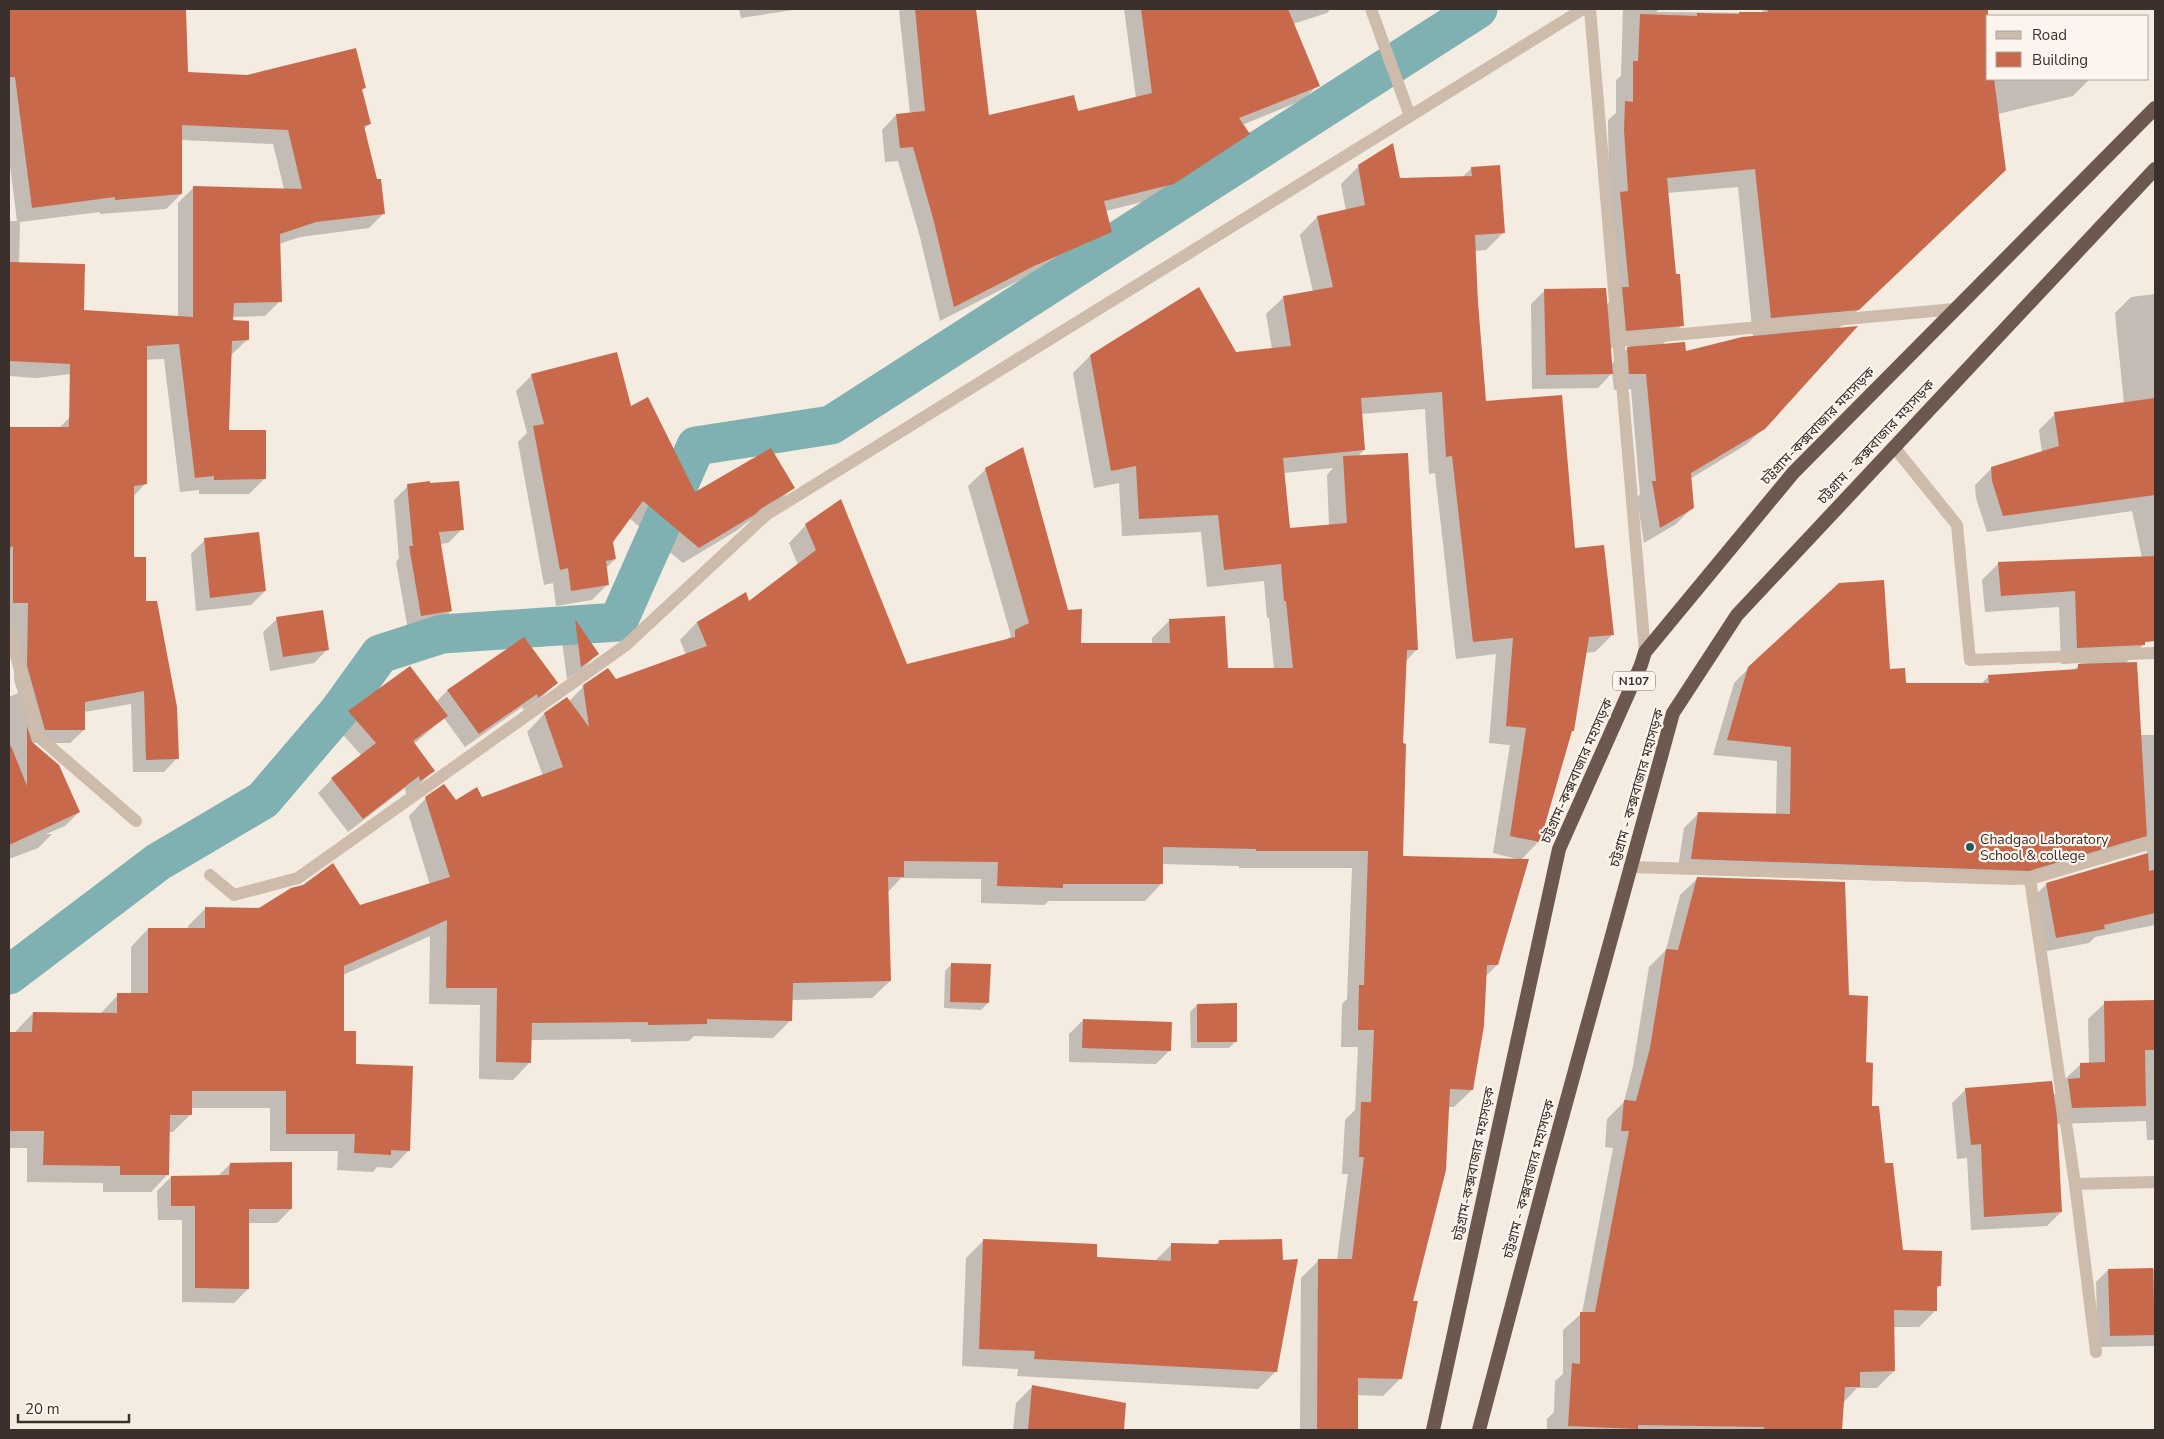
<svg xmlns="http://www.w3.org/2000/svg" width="2164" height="1439" font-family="'Nunito Sans','Noto Sans Bengali',sans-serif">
  <rect width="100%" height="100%" fill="#f4ebe1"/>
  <g fill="#0003" fill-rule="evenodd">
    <path d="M9,9H184L187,73L364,88L361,91L369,124L364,129L384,213L369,228L300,237L279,244L280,301L265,316L232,317V321L247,340L231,355L228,431L264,479L249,494H199V490L180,492L164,359L138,360L131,367L36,378L9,376V221H17L9,158ZM181,140L273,144L284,189L193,188L178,203V317L82,311L19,264L20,222L100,212V214L166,209L181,194Z"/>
    <polygon points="739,9 799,9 741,18"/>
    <polygon points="902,9 975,9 988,117 1077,113 1136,98 1124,9 1331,9 1327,13 1293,24 1318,85 1303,100 1242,125 1248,134 1234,149 1158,198 1106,211 1111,232 1096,247 1018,281 940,321 920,237 898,161 885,162 882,130 896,115 910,113 899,11"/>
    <path d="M1623,9H1660L1656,12L1760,13L1765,9H1986L1988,79H2090L2073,96L1998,114L1986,188L1838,329L1764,428L1747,444L1690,479L1692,508L1676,524L1644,543L1637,498L1640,494L1631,389L1614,390L1612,373L1598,388L1532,389L1531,304L1545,290L1606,305L1611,300L1608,120L1616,113V80L1621,76ZM1738,187L1753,337L1684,352L1662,345L1682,325L1675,275L1667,193ZM1630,346L1611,365L1610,348Z"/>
    <path d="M1359,166L1399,180L1462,177L1472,168L1503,233L1486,250L1474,251L1485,402L1574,549L1613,634L1595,652L1585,653L1572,731L1570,734L1539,841L1521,860L1493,853L1510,745L1489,743L1496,654L1456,659L1435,473L1429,474L1425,409L1361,414L1364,450L1357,457L1417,649L1406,661L1402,745V857L1497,965L1485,977L1472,1090L1454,1107H1448L1411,1302L1401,1378L1383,1396L1356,1395V1430H1300L1301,1278L1319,1260H1337L1348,1174H1342L1345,1120L1355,1110L1358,1047H1341L1342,1004L1347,999L1352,868H1239V866L1162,864V883L1145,901H1049L1044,905L981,903V879L901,878L888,892L890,981L872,998L791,1000L790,1021L773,1038L694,1036L689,1041L631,1042V1039L530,1040V1062L513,1080L479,1079L480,1005L429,1004L430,936L343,975V1033L355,1065L409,1150L392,1168L377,1167L373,1172L337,1170L338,1151H270V1108H191V1114L173,1132H168V1174L151,1192H103V1183L27,1182V1148H9V1033H16V1031L33,1013L100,1014L118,995H131V947L148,929H188V926L206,908L359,907L430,885L409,816L426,798L456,802L481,798L543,776L527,732L544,714L567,698L569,701L584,686L616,680L686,655L680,640L697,622L748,603L798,565L789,543L806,525L907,666L1006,640L1011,636L968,486L986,469L1067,611L1080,644L1152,645V638L1169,621L1227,669H1274L1269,618H1267L1264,581L1207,587L1201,532L1122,536L1119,483L1094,488L1073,373L1090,356L1236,353L1272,349L1266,314L1284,297L1313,292L1300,235L1317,217L1346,211L1341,184ZM1333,468L1327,475L1329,526L1289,529L1284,473Z"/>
    <polygon points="2155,294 2155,628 2143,629 2143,645 2125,664 2141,735 2155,735 2155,925 2095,937 2089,943 2042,952 2032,898 2047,884 2147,854 2147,851 2137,848 2013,885 1677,874 1684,828 1699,813 1776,815 1777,761 1713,755 1734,683 1749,668 1889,670 1905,684 1981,684 1989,676 2073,671 2081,663 2061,664 2059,607 1985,612 1982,580 1999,563 2142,558 2132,511 1987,532 1976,498 1975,485 1991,469 2042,453 2039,430 2055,414 2124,404 2115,313 2131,297"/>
    <polygon points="532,375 630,408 695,494 793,487 778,503 745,524 736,531 683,563 629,518 612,542 615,559 606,568 608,584 592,600 556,606 553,583 544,585 518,442 527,433 516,391"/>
    <polygon points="70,417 145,484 133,497 133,558 145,602 177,758 164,772 133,772 131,704 84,712 84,730 70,743 33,743 58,765 79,812 65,826 46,834 52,834 38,848 9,859 9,697 18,693 14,680 15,641 9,642 9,428 58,429"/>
    <polygon points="408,486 462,529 448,543 439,544 451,611 437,625 408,630 396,562 399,558 394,500"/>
    <polygon points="205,540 265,591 251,605 196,611 191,554"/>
    <polygon points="277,619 328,649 314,663 270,671 263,632"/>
    <polygon points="575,621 597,654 584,668 567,679 561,634"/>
    <polygon points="556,683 542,697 524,710 522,707 465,747 444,718 414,744 433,771 419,785 406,794 405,788 348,832 318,793 332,779 362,756 335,726 349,712 436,702 448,690"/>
    <polygon points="1698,878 1848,996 1865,1064 1870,1107 1902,1251 1940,1286 1936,1289 1936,1310 1919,1327 1893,1327 1894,1371 1877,1388 1857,1388 1843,1403 1841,1430 1547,1430 1547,1419 1554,1412 1555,1381 1563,1374 1563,1330 1582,1313 1613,1148 1605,1147 1607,1119 1624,1102 1633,1066 1649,967 1666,950 1680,895"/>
    <polygon points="952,964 988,1003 981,1010 944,1008 945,971"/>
    <polygon points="2155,1002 2155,1140 2147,1140 2146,1121 2056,1124 2061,1212 2047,1226 1971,1230 1967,1158 1957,1159 1952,1103 1966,1089 2053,1096 2064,1084 2064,1080 2081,1064 2089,1063 2088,1019 2105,1003"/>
    <polygon points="1197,1005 1236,1041 1229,1048 1191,1048 1190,1012"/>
    <polygon points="1083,1020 1170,1050 1156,1064 1069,1062 1069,1034"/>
    <polygon points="230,1164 291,1209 277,1223 247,1223 248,1289 234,1303 182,1302 182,1220 158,1220 157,1191 171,1177 217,1177"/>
    <polygon points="984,1240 1095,1258 1155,1261 1171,1245 1215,1245 1219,1241 1276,1371 1258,1389 1017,1376 1018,1369 962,1366 966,1258"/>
    <polygon points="2155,1269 2155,1346 2098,1347 2096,1282 2108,1270"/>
    <polygon points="1033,1386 1125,1404 1122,1430 1013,1430 1016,1403"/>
  </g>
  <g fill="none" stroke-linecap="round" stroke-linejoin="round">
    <polyline stroke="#7fb0b2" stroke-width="39" points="9,975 158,862 263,800 339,711 380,654 442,634 618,622 696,446 831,425 1478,9"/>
  </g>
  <g fill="#c8694b">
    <polygon points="9,9 186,9 188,72 247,75 356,48 366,88 362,89 371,124 364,126 377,179 381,179 385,214 316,222 280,234 282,302 234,303 233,320 249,321 249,340 232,341 229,430 266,430 266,479 214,480 214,476 195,478 179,344 147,346 147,484 134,486 134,557 146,557 146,601 157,601 177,707 179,759 146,760 144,691 85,702 85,730 45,730 27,666 28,603 13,603 13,546 9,548 9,427 69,427 70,364 9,361 9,262 85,264 84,310 193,317 193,186 302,189 288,130 182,125 182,194 115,200 115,197 32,208 15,77 9,77"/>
    <polygon points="915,9 976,9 989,115 1074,95 1078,111 1152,93 1141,9 1288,9 1320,86 1239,118 1250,134 1174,184 1104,201 1112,232 1034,266 954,307 934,222 913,147 900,148 896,114 925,111"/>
    <polygon points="1767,9 1988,9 1988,79 1994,79 2006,170 1859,310 1771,318 1755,169 1667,178 1676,274 1680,274 1684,326 1626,331 1622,287 1629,287 1620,192 1628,191 1624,130 1625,101 1633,102 1633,61 1638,61 1640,14 1697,16 1697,13 1739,14 1739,12 1768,12"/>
    <polygon points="1393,143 1400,178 1472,176 1471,167 1500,165 1505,233 1475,235 1478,303 1486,401 1562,395 1575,548 1604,545 1614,635 1589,637 1574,731 1572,731 1540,842 1510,836 1526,728 1506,726 1513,638 1473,642 1452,456 1446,457 1442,392 1361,398 1365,450 1283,458 1290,528 1347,523 1343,456 1408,453 1418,650 1407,650 1403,743 1406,744 1403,856 1529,859 1498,965 1487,965 1484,1026 1473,1090 1450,1089 1446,1170 1413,1301 1418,1301 1402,1379 1358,1378 1358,1430 1317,1430 1318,1259 1352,1259 1364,1157 1359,1157 1361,1102 1371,1102 1374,1030 1358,1030 1359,985 1364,985 1368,851 1256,851 1256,849 1163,847 1163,884 1063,884 1063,888 997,886 998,862 904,861 904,877 888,877 891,981 793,983 792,1021 707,1019 707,1024 648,1025 648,1022 532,1023 531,1063 496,1062 497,988 446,988 447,920 344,966 344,1031 356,1031 356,1064 413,1066 410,1151 391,1150 391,1155 354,1153 355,1134 286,1134 286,1091 192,1091 192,1115 170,1115 169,1175 120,1175 120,1166 43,1165 44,1131 9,1131 9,1032 32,1032 33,1012 117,1013 117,993 148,993 148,928 205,928 205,907 259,908 291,888 303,885 333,863 360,905 450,877 425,797 444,784 456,800 477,787 482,797 563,767 544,713 567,697 589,727 583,685 608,668 616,679 707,646 697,622 746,592 749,601 816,550 805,524 841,499 907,664 1015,637 1015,630 1029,623 985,468 1023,447 1068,610 1082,609 1081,643 1170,643 1169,619 1225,616 1228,668 1293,668 1286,601 1284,601 1281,564 1224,570 1218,515 1139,519 1136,466 1111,471 1090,355 1199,287 1236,352 1291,346 1283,296 1333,287 1317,216 1365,205 1358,165"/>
    <polygon points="1606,288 1613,374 1546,375 1544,289"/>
    <polygon points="1858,326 1765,429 1691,473 1694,508 1660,528 1652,481 1656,481 1646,374 1629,374 1627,347 1685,342 1686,351 1742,337"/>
    <polygon points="617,352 631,406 648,397 695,492 771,448 795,488 762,508 754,515 699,548 643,501 613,542 616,559 606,561 609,585 571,591 568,568 560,570 533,426 544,424 531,374"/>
    <polygon points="2155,398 2155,495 2003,516 1992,481 1991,467 2059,446 2054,412"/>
    <polygon points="430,481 430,483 459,481 464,530 439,532 452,611 421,616 409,546 413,546 407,484"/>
    <polygon points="259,532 266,591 210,598 204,538"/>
    <polygon points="2155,556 2155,641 2145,642 2145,645 2077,648 2075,591 2001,596 1998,562"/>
    <polygon points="1884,580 1890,669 1905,668 1906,683 1989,683 1988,675 2078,669 2078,664 2137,662 2147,836 2029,871 1691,859 1698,812 1790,814 1791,747 1727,740 1748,667 1839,583"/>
    <polygon points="323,610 329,650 283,657 276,617"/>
    <polygon points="575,619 599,654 581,667"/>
    <polygon points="524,637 558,683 538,698 537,694 479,734 447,690"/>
    <polygon points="410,666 448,716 413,741 435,771 420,781 419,776 363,819 331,778 376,743 348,711"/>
    <polygon points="27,726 32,742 59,765 80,812 9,845 9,747 11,746 27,786"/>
    <polygon points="2148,853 2149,871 2155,870 2155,913 2104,925 2105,929 2056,938 2046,883"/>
    <polygon points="1697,877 1845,882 1849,995 1868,996 1866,1062 1873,1063 1872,1106 1879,1106 1885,1163 1893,1163 1903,1250 1942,1251 1941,1286 1937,1286 1937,1311 1894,1310 1895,1371 1860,1372 1860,1387 1845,1387 1842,1430 1764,1430 1764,1427 1638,1425 1638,1429 1568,1426 1572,1363 1580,1364 1580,1312 1595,1312 1629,1131 1621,1131 1624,1100 1636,1101 1650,1048 1666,949 1678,950"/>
    <polygon points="951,963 991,964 989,1003 950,1002"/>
    <polygon points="2155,1000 2155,1050 2145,1050 2146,1106 2072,1108 2068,1079 2080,1078 2080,1063 2105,1062 2104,1001"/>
    <polygon points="1237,1003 1237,1042 1197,1042 1197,1004"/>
    <polygon points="1083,1019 1172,1022 1171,1051 1082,1048"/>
    <polygon points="2052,1081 2057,1117 2062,1212 1984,1217 1981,1144 1971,1145 1965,1088"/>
    <polygon points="292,1162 292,1209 249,1209 249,1289 195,1288 195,1206 171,1206 171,1176 229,1175 230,1163"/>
    <polygon points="983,1239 1097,1244 1097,1257 1171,1261 1171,1243 1219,1244 1219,1240 1282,1239 1283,1260 1298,1259 1277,1372 1034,1359 1035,1351 979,1349"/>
    <polygon points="2153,1268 2155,1335 2110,1336 2108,1269"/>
    <polygon points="1032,1385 1126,1403 1124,1430 1028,1430"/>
  </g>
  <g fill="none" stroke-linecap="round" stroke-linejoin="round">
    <g stroke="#cdbbac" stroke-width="12">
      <polyline points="1371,9 1410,116"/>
      <polyline points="1590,9 1645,652"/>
      <polyline points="1619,340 1955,309"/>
      <polyline points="1894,447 1957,525 1970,660 2155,653"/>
      <polyline points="9,630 38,736 136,821"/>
      <polyline points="1631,867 2030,879 2075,1184 2155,1182"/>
      <polyline points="210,875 234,895 298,878 626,645 766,515 1583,9"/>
      <polyline points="2030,879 2155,842"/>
      <polyline points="2075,1184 2096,1352"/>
    </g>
    <g stroke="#6c584f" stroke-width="14">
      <polyline points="1433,1430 1559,849 1641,665 1645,652 1793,473 2155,108"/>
      <polyline points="1479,1430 1549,1165 1673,713 1737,615 2155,169"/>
    </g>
  </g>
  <circle fill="#1f5a5e" stroke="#fbf5ee" stroke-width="2" cx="1970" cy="847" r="5"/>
  <g text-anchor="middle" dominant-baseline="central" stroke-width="4.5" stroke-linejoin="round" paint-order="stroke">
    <rect fill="#fbf5ee" stroke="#756b66" stroke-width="1" x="1613" y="671.5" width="42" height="19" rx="4"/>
    <g font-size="12" font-weight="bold" fill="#3b302b">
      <text x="1634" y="681">N107</text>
    </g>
    <g font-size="14" fill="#3b302b" stroke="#fbf5ee">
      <text transform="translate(1818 426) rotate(-46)">চট্টগ্রাম-কক্সবাজার মহাসড়ক</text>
      <text transform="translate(1876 442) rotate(-47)">চট্টগ্রাম - কক্সবাজার মহাসড়ক</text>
      <text transform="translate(1577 771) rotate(-66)">চট্টগ্রাম-কক্সবাজার মহাসড়ক</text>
      <text transform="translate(1637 788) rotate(-74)">চট্টগ্রাম - কক্সবাজার মহাসড়ক</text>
      <text transform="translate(1474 1164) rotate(-78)">চট্টগ্রাম-কক্সবাজার মহাসড়ক</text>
      <text transform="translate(1529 1179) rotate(-75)">চট্টগ্রাম - কক্সবাজার মহাসড়ক</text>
    </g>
    <g font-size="14" fill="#3b302b" stroke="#fbf5ee" text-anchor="start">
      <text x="1980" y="839">Chadgao Laboratory<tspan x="1980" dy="16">School &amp; college</tspan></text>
    </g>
  </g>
  <rect width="2164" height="1439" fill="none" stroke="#3b302b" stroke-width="20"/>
  <rect x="1986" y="15" width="162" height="65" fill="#fbf5ee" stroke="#aea6a0"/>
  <rect x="1996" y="31" width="25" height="8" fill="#cdbbac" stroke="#aea6a0"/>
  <text x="2032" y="40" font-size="15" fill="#3b302b">Road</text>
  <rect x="1996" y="52" width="25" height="15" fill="#c8694b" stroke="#aea6a0"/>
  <text x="2032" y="65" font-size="15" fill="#3b302b">Building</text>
  <path d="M18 1414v8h111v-8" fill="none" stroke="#3b302b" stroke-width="2.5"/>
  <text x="25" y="1414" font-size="15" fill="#3b302b" stroke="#fbf5ee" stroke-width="4" paint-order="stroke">20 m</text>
</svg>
